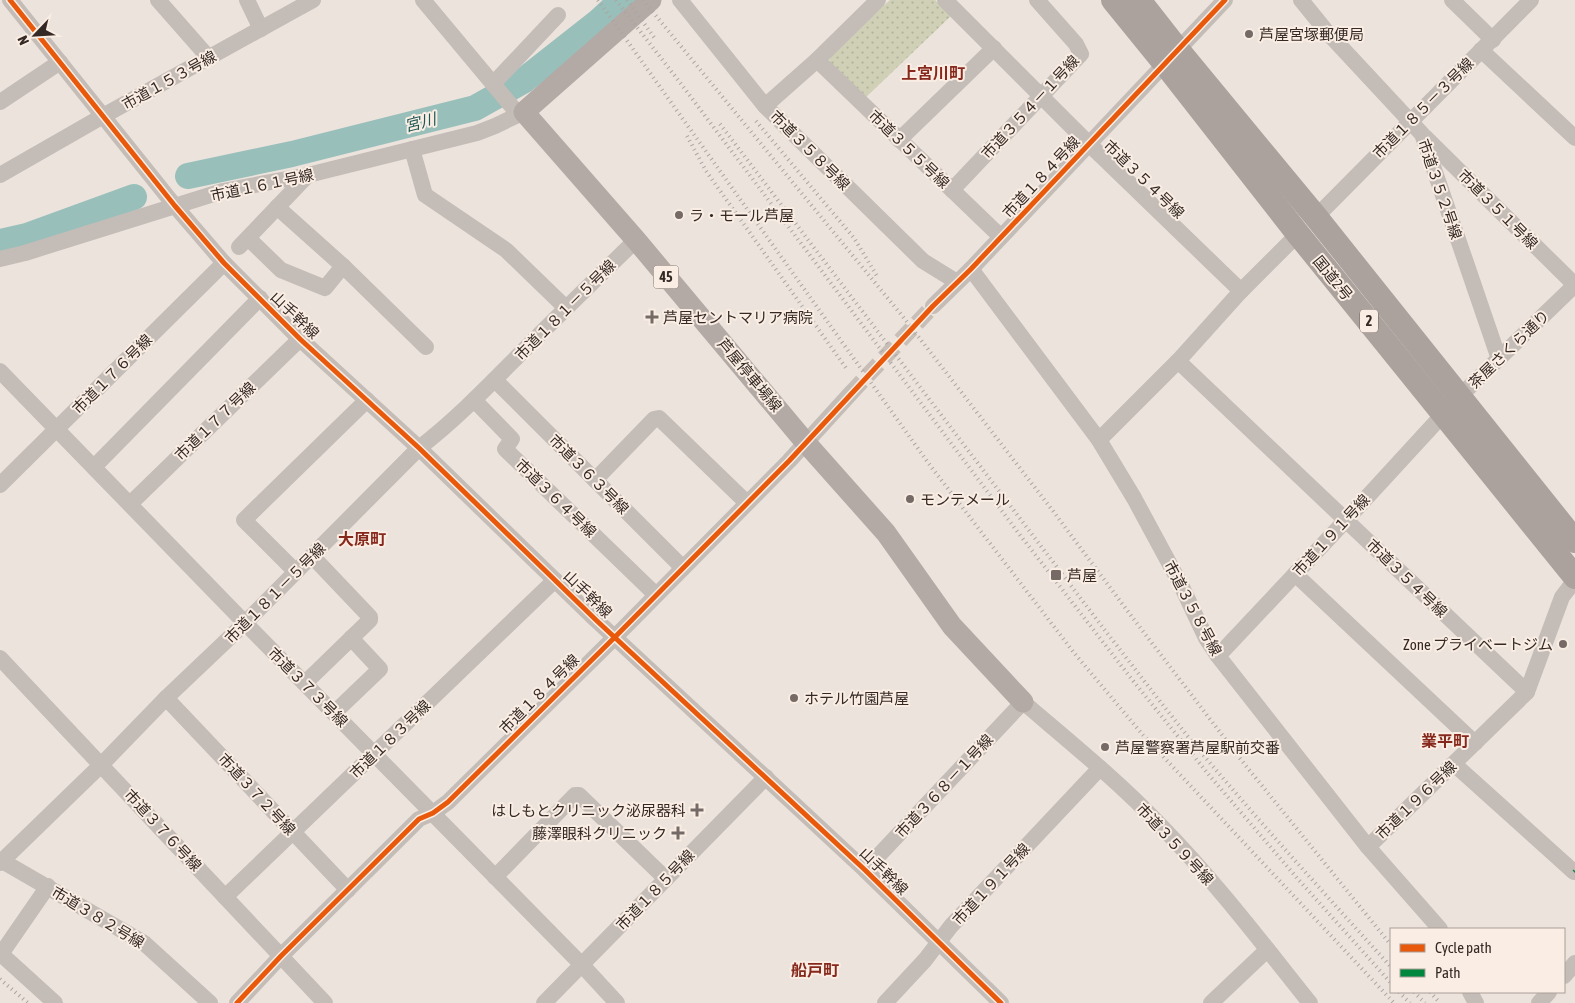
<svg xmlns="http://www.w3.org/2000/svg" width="1575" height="1003" font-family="'Asap Condensed','Noto Sans JP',sans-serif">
  <defs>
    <pattern id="green-dots" width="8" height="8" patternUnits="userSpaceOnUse" patternTransform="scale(1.25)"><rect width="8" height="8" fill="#cfd0b6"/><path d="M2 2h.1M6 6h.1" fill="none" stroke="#b2b39c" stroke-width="1.8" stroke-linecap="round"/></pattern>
  </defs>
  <rect width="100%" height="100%" fill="#ece3dd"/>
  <polygon fill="url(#green-dots)" points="890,0 935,0 951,16 863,100 830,65 829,55"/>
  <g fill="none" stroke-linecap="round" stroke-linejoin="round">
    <g stroke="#99bfba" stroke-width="26">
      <polyline points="188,176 292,154 475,108 523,81 598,22 622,0"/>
      <polyline points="0,242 27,236 134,197"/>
    </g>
    <polyline stroke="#c7beb8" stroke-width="16" stroke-dasharray="16 8" stroke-linecap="butt" points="851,393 933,306"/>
    <g stroke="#c4bcb7" stroke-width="16">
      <polyline points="10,0 175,206 224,263 300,339 419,448 596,620 865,870 1001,1003"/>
      <polyline points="158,0 209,58"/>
      <polyline points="247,0 261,29"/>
      <polyline points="423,0 519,115"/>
      <polyline points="680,0 765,106 923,261 957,282"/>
      <polyline points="945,0 1089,144 1241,291"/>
      <polyline points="1301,0 1327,32 1422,134 1499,359"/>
      <polyline points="1452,0 1493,40"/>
      <polyline points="1481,50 1575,138"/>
      <polyline points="817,60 1001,237"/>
      <polyline points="493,84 558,15"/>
      <polyline points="0,102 60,62"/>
      <polyline points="765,106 817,60 878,0"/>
      <polyline points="1425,137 1575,285"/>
      <polyline points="899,140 994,48"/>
      <polyline points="412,149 425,195 506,250 566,308"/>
      <polyline points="0,175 103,116 313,0"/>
      <polyline points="952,190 1081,54 1076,44 1037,0"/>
      <polyline points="277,207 343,266 426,347"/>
      <polyline points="1316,217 1531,0"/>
      <polyline points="248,238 281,270 325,288 343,266"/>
      <polyline points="239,247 308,175"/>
      <polyline points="0,259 25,253 223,191 308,175 477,133 495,126 524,112"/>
      <polyline points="971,269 1099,440 1134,498 1181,585 1206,638 1218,656 1368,847 1440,929"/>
      <polyline points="933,306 971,269 1225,0"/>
      <polyline points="1178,361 1527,692"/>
      <polyline points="0,371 245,623 582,965 617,1003"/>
      <polyline points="495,380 683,568"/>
      <polyline points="474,400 512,439 505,449 655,594"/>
      <polyline points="1099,440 1178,361 1241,291 1298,234"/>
      <polyline points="94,467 260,298"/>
      <polyline points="595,480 654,419 659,418 747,503"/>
      <polyline points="0,485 224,263"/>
      <polyline points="130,504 300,339"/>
      <polyline points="296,572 244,520 367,400"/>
      <polyline points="1295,574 1475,743"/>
      <polyline points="1218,656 1346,520 1459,397 1575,285"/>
      <polyline points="0,658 325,1003"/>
      <polyline points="305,683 370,620 370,617 312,556"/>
      <polyline points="166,698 348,890"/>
      <polyline points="334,713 380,669 351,638"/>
      <polyline points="1454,764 1574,872"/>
      <polyline points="1368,847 1527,692 1562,597 1575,580"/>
      <polyline points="2,861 144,943 210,1003"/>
      <path d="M0,863L101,765L166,698L245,623L419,448C458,418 492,382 527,347C563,311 599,276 636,240"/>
      <path d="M865,870L1023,702C1070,742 1118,781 1161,826C1215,881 1262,943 1310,1003"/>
      <polyline points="495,877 575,795 579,795 666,879"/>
      <polyline points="48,886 1,954 55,1003"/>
      <polyline points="225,897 555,580"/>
      <polyline points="1564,976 1575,963"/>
      <polyline points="1470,992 1476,1003"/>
      <polyline points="237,1003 281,956 419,819 433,813 448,802 615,637 789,461 851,393"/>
      <polyline points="544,1003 766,777"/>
      <polyline points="885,1003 925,960 951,926 1100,768"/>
      <polyline points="1211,1003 1267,950"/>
      <polyline points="1539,1003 1549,992"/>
    </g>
    <polyline stroke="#b3aaa6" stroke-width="21" points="651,0 524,112 636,240 806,443 886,533 952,626 1023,702"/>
    <g stroke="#aba29d" stroke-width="24">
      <polyline points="1113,0 1165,64 1298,234 1575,577"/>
      <polyline points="1139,0 1178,50 1316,217 1575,541"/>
    </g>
    <g stroke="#aca5a1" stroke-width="4" stroke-dasharray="1 4" stroke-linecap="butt">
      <polyline points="598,0 929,464 1075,654 1143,735 1394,1003"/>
      <polyline points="616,0 685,89 1020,535 1130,677 1209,775 1297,878 1391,983"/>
      <polyline points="627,0 656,40"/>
      <polyline points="643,0 904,318 1053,511 1129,613 1242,761 1391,945"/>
      <polyline points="756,121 854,238 877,276"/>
      <path d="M720,124L1107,633C1143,679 1178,726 1216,770C1273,837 1332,902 1391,967"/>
      <polyline points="687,136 706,171 846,368"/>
      <polyline points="0,979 28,1003"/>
      <polyline points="1399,992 1410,1003"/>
      <polyline points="1414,992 1425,1003"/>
      <polyline points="1430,992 1440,1003"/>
    </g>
    <polyline stroke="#00873e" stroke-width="4" stroke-dasharray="8 4" stroke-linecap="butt" points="1574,872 1575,871"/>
    <defs>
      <g id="cycleway">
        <polyline points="10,0 175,206 224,263 300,339 419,448 596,620 865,870 1001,1003"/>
        <polyline points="237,1003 281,956 419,819 433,813 448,802 615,637 789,461 933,306 971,269 1225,0"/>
      </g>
    </defs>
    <use href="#cycleway" stroke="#f9ede4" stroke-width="8"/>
    <use href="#cycleway" stroke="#e8590c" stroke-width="5"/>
  </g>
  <g fill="#756a65" stroke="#f9ede4" stroke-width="2">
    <circle cx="1249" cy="34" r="5"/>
    <circle cx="679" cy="215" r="5"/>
    <path d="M649.5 309.5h5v5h5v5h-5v5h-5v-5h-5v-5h5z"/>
    <circle cx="910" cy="499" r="5"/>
    <rect x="1050" y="569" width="12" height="12" rx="2.5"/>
    <circle cx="1563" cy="644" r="5"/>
    <circle cx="794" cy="698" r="5"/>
    <circle cx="1105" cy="747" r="5"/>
    <path d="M694.5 802.5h5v5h5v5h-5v5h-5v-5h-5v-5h5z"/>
    <path d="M675.5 825.5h5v5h5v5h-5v5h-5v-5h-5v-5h5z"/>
  </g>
  <g text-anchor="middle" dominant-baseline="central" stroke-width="4" stroke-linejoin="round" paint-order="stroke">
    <g fill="#f9ede4" stroke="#70645e" stroke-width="1">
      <rect x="653.5" y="265.5" width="25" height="23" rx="4"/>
      <rect x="1360" y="309.5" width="18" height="23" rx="4"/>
    </g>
    <g font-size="14" font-weight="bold" fill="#352925">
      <text x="666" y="277">45</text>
      <text x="1369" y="321">2</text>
    </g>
    <g font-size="15" fill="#352925" stroke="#f9ede4" text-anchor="start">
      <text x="1259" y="34">芦屋宮塚郵便局</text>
      <text x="689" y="215">ラ・モール芦屋</text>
      <text x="663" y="317">芦屋セントマリア病院</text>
      <text x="920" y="499">モンテメール</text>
      <text x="1067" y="575">芦屋</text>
      <text x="1553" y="644" text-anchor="end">Zone プライベートジム</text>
      <text x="804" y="698">ホテル竹園芦屋</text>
      <text x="1115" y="747">芦屋警察署芦屋駅前交番</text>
      <text x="686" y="810" text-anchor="end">はしもとクリニック泌尿器科</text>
      <text x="667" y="833" text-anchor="end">藤澤眼科クリニック</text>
    </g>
    <g font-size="15" fill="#352925" stroke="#f9ede4">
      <text transform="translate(169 80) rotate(-29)">市道１５３号線</text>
      <text transform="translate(1030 107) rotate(-47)">市道３５４－１号線</text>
      <text transform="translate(1423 108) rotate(-45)">市道１８５－３号線</text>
      <text transform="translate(909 149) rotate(44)">市道３５５号線</text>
      <text transform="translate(810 150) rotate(45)">市道３５８号線</text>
      <text transform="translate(1041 177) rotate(-47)">市道１８４号線</text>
      <text transform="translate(1144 179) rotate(44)">市道３５４号線</text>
      <text transform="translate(262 185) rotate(-12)">市道１６１号線</text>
      <text transform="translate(1440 189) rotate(71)">市道３５２号線</text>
      <text transform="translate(1498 209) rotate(45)">市道３５１号線</text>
      <text transform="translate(1333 278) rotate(51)">国道2号</text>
      <text transform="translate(565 310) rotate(-45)">市道１８１－５号線</text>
      <text transform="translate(295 315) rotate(44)">山手幹線</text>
      <text transform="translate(1509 349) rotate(-44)">茶屋さくら通り</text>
      <text transform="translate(112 374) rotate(-45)">市道１７６号線</text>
      <text transform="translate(750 375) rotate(50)">芦屋停車場線</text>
      <text transform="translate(215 421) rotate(-44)">市道１７７号線</text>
      <text transform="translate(589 474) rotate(45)">市道３６３号線</text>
      <text transform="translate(556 498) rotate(44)">市道３６４号線</text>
      <text transform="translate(1331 535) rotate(-47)">市道１９１号線</text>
      <text transform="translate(1407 578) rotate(44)">市道３５４号線</text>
      <text transform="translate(275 593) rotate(-45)">市道１８１－５号線</text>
      <text transform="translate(588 594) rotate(44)">山手幹線</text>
      <text transform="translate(1193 608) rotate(62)">市道３５８号線</text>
      <text transform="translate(308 687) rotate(45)">市道３７３号線</text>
      <text transform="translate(539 694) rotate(-45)">市道１８４号線</text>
      <text transform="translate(390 739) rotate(-44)">市道１８３号線</text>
      <text transform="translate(944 786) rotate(-47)">市道３６８－１号線</text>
      <text transform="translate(257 794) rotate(47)">市道３７２号線</text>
      <text transform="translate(1416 800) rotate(-44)">市道１９６号線</text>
      <text transform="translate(163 830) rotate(47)">市道３７６号線</text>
      <text transform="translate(1175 844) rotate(47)">市道３５９号線</text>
      <text transform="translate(884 871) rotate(44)">山手幹線</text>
      <text transform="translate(991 884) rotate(-47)">市道１９１号線</text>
      <text transform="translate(655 890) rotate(-46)">市道１８５号線</text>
      <text transform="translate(98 917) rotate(31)">市道３８２号線</text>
    </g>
    <g font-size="16" font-weight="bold" fill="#86291c" stroke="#f9ede4">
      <text x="933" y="73">上宮川町</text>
      <text x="362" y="539">大原町</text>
      <text x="1445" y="741">業平町</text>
      <text x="815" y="970">船戸町</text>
    </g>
    <g font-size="16" font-style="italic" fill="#1a5754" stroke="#f9ede4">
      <text transform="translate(420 122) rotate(-14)">宮川</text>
    </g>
  </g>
  <rect x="1390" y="928" width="175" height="65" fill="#f9ede4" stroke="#ab9f98"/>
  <rect x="1400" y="944" width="25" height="8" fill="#e8590c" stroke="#ab9f98"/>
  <text x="1435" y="953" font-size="15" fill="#352925">Cycle path</text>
  <rect x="1400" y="969" width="25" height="8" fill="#00873e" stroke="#ab9f98"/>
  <text x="1435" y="978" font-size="15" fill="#352925">Path</text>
  <g transform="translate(35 35) rotate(245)" stroke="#f9ede4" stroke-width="4" paint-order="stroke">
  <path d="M0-4L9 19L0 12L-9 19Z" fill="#352925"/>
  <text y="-8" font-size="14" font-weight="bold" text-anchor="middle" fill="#352925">N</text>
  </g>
</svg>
